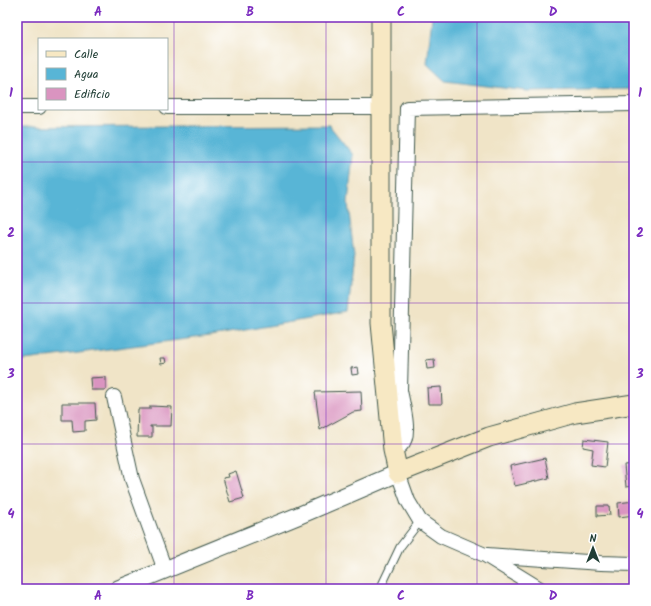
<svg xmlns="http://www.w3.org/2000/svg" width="651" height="606" font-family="Kalam,sans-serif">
  <rect width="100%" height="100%" fill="#fff"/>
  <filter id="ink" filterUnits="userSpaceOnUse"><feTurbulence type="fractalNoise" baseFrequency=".025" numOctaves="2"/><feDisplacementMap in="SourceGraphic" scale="8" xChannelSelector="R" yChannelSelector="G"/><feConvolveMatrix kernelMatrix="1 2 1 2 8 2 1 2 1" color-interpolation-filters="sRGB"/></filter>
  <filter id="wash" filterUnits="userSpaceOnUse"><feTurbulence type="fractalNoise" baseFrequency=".012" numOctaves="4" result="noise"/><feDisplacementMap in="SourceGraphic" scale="16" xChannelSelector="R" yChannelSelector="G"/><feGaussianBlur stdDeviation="0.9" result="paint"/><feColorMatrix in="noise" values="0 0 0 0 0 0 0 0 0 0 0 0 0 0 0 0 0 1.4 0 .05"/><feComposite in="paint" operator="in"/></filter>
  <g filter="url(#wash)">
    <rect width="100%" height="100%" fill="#f0e4c7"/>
    <g fill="#58b5d6" stroke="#3c7985">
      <polygon points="432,17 634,17 634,89 528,91 445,81 427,64"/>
      <polygon points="329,125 353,155 348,203 354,256 348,312 217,335 17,361 17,127"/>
    </g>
    <g id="blocks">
      <g fill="#da94c0">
        <polygon points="160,358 165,358 166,363 161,364"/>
        <polygon points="434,359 435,368 427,369 426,360"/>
        <polygon points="358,367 359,374 352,375 351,368"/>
        <polygon points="106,377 106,390 91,390 90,378"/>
        <polygon points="441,387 442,404 428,404 427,388"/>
        <polygon points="361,391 362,411 353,412 320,430 315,392"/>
        <polygon points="62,403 95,403 96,420 85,421 85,431 73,432 72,420 62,420"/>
        <polygon points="150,406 172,407 171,426 150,426 150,427 152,427 152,437 137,437 138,409 150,409"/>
        <polygon points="584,439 608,442 605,467 591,465 593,449 583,447"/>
        <polygon points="545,458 549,478 515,486 510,466"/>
        <polygon points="634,464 634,486 626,487 624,465"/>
        <polygon points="236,471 244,498 230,502 223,478 229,477 228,474"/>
        <polygon points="634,501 634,515 619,517 618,503"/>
        <polygon points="597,506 609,506 610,515 597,516"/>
      </g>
    </g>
  </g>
  <g filter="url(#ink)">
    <use href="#blocks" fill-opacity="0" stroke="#3e564a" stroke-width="1"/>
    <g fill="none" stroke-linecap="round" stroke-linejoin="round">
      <defs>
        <polyline id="service" points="380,589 400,547 420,521"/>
        <g id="minor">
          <polyline points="17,107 39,107"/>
          <polyline points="167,107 380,107"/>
          <polyline points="114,397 132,479 165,570"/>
          <path d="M393,450C395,449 399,447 401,445C412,435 402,403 400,390L407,108L634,104"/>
          <polyline points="398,473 408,501 420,521 441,536 485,555 540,589"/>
          <polyline points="487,555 601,563 634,564"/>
        </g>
        <polyline id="tertiary" points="118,589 300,515 398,473"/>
        <polyline id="secondary" points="381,17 381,323 393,450 398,473 489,437 575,413 634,404"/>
      </defs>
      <use href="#service" stroke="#3e564a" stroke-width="9"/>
      <use href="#minor" stroke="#3e564a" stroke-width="16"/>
      <use href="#tertiary" stroke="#3e564a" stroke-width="19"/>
      <use href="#secondary" stroke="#3e564a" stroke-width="21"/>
      <use href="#service" stroke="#fff" stroke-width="7"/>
      <use href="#minor" stroke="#fff" stroke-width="14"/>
      <use href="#tertiary" stroke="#fff" stroke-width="17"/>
      <use href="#secondary" stroke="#f7e8c3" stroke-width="19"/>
    </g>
  </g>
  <path fill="none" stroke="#7b2cbf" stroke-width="1" stroke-opacity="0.55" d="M174,17V589M326,17V589M477,17V589M17,162H634M17,303H634M17,444H634"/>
  <rect width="651" height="606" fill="none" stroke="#fff" stroke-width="44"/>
  <rect x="38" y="38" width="130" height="72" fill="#ffffff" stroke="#a5b1ae"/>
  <rect x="46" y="51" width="20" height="6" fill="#f7e8c3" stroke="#a5b1ae"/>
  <text x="74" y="58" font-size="12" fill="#1f3d34">Calle</text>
  <rect x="46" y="68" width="20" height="12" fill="#58b5d6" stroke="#a5b1ae"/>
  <text x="74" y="78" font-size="12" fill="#1f3d34">Agua</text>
  <rect x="46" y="88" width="20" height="12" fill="#da94c0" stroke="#a5b1ae"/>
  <text x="74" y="98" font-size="12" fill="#1f3d34">Edificio</text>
  <g transform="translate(593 548)" stroke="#ffffff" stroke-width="3" paint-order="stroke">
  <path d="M0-3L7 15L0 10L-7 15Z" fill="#1f3d34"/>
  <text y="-6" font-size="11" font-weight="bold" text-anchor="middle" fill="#1f3d34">N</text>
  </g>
  <rect x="22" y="22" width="607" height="562" fill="none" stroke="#7b2cbf" stroke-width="1.5"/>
  <g font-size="13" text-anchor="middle" font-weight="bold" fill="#7b2cbf">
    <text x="98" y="16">A</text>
    <text x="250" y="16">B</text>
    <text x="401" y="16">C</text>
    <text x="553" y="16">D</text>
    <text x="11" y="97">1</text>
    <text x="640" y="97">1</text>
    <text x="11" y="237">2</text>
    <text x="640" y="237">2</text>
    <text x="11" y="378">3</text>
    <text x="640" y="378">3</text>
    <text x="11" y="518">4</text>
    <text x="640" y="518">4</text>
    <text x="98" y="600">A</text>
    <text x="250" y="600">B</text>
    <text x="401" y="600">C</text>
    <text x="553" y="600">D</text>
  </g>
</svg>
